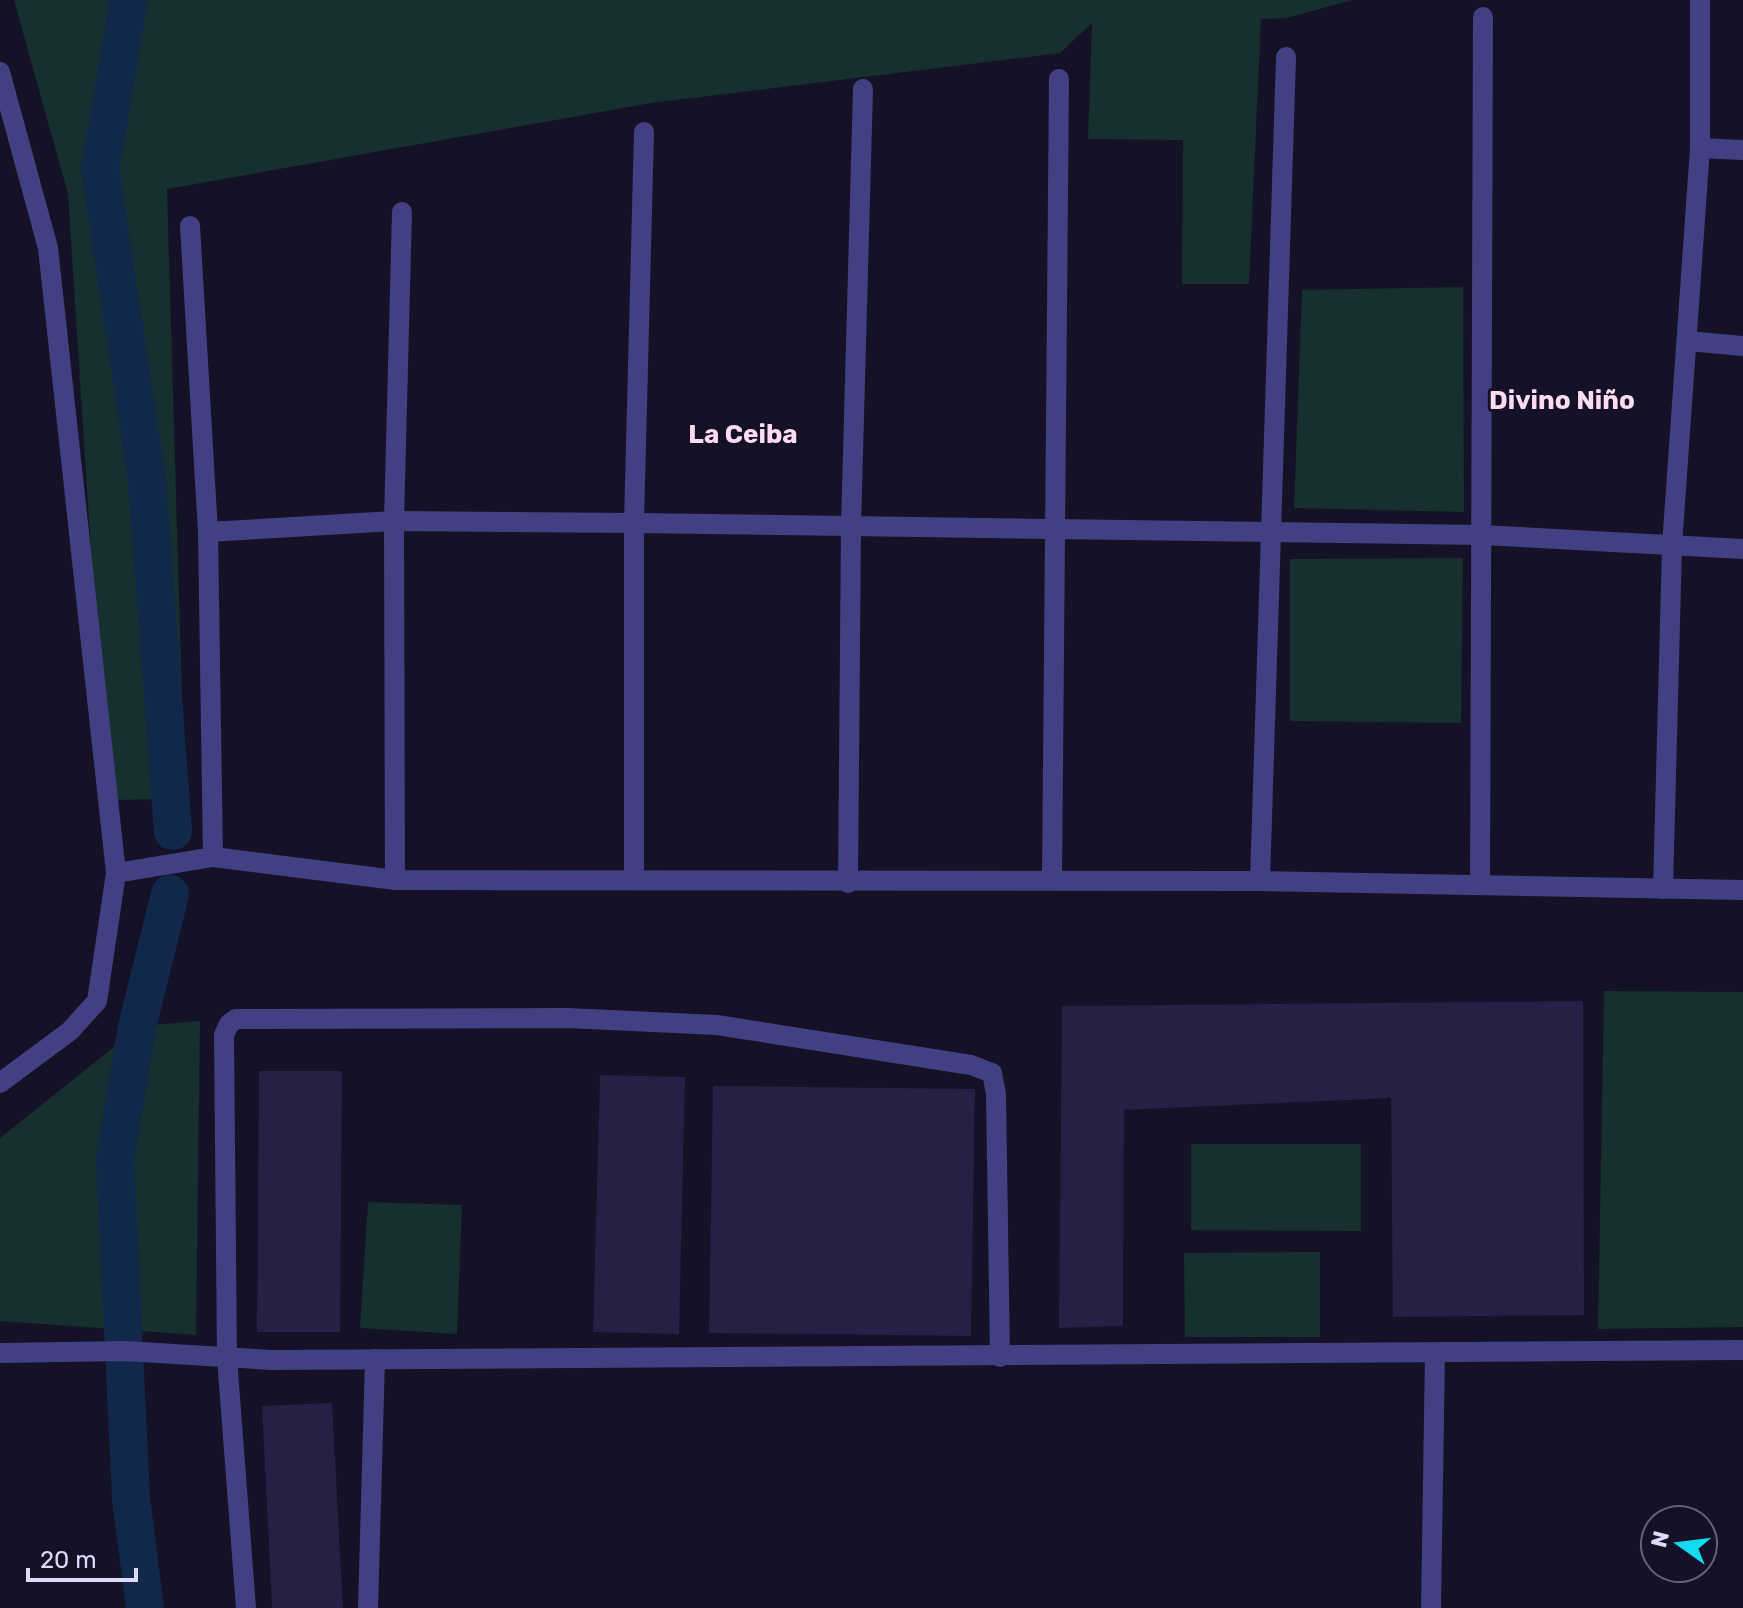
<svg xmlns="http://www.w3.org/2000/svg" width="1743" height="1608" font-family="Rubik,sans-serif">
  <rect width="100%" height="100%" fill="#151127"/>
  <g fill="#15302f">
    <polygon points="14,0 1352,0 1287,18 1261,19 1249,284 1182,284 1183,140 1088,139 1092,23 1060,53 651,103 167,189 185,799 107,800 68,194"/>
    <polygon points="1463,287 1464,512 1294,508 1302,290"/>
    <polygon points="1463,558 1461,723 1290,721 1290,559"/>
    <polygon points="1604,991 1743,992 1743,1327 1598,1329"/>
    <polygon points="200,1021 196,1335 0,1321 0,1138 140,1026"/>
    <polygon points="1191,1144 1361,1144 1361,1231 1191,1230"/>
    <polygon points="368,1202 462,1205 457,1334 360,1328"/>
    <polygon points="1320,1252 1320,1337 1185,1337 1184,1253"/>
  </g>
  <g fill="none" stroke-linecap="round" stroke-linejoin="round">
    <g stroke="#12284a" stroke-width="38">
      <polyline points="129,0 100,169 147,480 173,831"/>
      <polyline points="145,1608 131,1498 115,1159 137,1027 170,894"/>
    </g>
  </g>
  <g fill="#271f46">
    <polygon points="1583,1001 1584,1315 1393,1317 1391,1098 1124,1110 1123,1326 1059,1328 1062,1006"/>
    <polygon points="259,1071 342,1071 340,1332 257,1332"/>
    <polygon points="600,1075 685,1077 679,1334 593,1332"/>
    <polygon points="713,1086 975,1089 971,1336 709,1333"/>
    <polygon points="332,1403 343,1608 272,1608 262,1406"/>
  </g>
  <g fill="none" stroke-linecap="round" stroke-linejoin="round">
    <g stroke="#424082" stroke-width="20">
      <polyline points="0,72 48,248 116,873 97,1001 70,1031 0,1083"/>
      <polyline points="1700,148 1743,150"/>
      <polyline points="190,226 208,532 213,857"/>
      <polyline points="1688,341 1743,346"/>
      <polyline points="208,532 394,521 634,523 1483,535 1743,549"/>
      <polyline points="116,873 213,857 395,880 1260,881 1743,890"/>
      <polyline points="395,880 394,521 402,212"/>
      <polyline points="634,880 634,523 644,132"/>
      <polyline points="1052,880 1059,79"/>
      <polyline points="1260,881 1286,57"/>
      <polyline points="848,883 851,526 863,89"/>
      <polyline points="1480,884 1483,17"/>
      <polyline points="1663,889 1672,546 1700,148 1700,0"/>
      <polyline points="0,1353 125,1351 271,1360 1743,1350"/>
      <polyline points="246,1608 227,1358 224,1035 229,1024 236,1019 567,1018 717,1025 971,1065 992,1073 996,1094 1000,1357"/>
      <polyline points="368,1608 375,1359"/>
      <polyline points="1431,1608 1435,1354"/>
    </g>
  </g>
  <g text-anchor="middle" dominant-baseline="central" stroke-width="6" stroke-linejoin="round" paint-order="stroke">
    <g font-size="26" font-weight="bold" fill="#fddcf1" stroke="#151127">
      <text x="1562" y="400">Divino Niño</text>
      <text x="743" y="434">La Ceiba</text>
    </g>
  </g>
  <g transform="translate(1679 1544) rotate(284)"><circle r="38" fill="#151127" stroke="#65617c" stroke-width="2"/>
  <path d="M0-6L14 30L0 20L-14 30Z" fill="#13daef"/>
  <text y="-12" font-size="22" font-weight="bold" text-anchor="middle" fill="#dedafc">N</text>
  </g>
  <path d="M28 1568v12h108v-12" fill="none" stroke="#dedafc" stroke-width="4"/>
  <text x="40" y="1568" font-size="24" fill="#dedafc" stroke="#151127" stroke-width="6" paint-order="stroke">20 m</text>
</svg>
